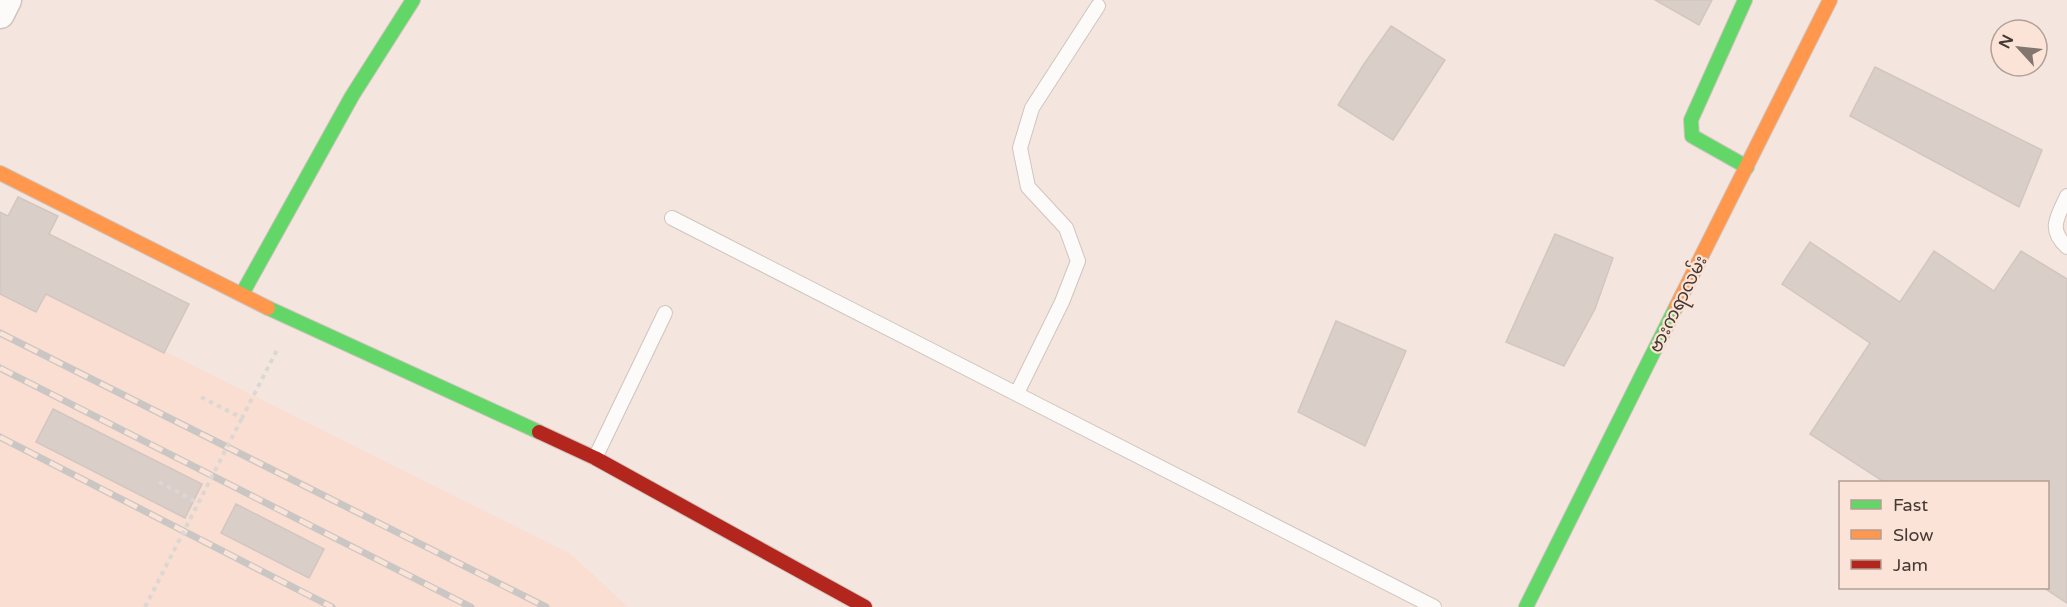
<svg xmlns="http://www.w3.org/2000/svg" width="2067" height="607" font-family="'Varela Round','Noto Sans Myanmar',sans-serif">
  <rect width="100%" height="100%" fill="#f4e6df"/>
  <polygon fill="#faded1" points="0,269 571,554 628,607 0,607"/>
  <g fill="#dacec8" stroke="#d2c6c1" stroke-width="1.5">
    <polygon points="1655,0 1712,0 1699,25"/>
    <polygon points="1391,26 1445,60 1393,140 1338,105 1364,64"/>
    <polygon points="1875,67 2042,150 2019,207 1850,116"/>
    <polygon points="18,197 58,216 49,234 189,304 164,353 46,294 36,312 0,294 0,212 8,216"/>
    <polygon points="1555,234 1613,258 1595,309 1564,366 1506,342"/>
    <polygon points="1810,242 1900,302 1934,251 1994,291 2021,251 2067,279 2067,603 2044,588 2048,588 2048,482 1884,482 1810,434 1870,343 1782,284"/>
    <polygon points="1336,321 1406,351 1365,446 1298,412"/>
    <polygon points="53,409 202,484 185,518 36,442"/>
    <polygon points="236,504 324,549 309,578 221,533"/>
  </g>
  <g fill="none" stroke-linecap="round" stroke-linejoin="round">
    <defs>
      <g id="lane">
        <path d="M2067,196C2058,216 2047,229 2067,247"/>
        <polyline points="672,218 1434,607"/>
        <polyline points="1017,393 1062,302 1078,261 1066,228 1028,187 1020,148 1032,108 1098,6"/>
        <polyline points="595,458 665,313"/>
      </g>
      <polyline id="street" points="0,14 7,0"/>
      <g id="fast">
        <polyline points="1745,0 1691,120 1692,136 1747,167"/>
        <polyline points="242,294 352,96 413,0"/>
        <polyline points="268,308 539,432"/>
        <polyline points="1526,607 1676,307"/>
      </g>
      <g id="slow">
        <polyline points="0,173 268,308"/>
        <polyline points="1676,307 1830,0"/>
      </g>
      <polyline id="jam" points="539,432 595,458 865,607"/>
    </defs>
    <use href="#lane" stroke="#cfc4be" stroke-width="16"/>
    <use href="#street" stroke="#cfc4be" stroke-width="31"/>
    <use href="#fast" stroke="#cfc4be" stroke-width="16"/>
    <use href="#slow" stroke="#cfc4be" stroke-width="16"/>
    <use href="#jam" stroke="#cfc4be" stroke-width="16"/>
    <g stroke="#dad7d5" stroke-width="4" stroke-dasharray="4.5 4.5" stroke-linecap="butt">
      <polyline points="201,397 242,418 277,350"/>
      <polyline points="159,482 198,503"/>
    </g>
    <use href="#lane" stroke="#fdfbfa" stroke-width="14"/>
    <use href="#street" stroke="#fdfbfa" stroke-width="28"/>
    <use href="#fast" stroke="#63d668" stroke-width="14"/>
    <use href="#slow" stroke="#ff974d" stroke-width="14"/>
    <use href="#jam" stroke="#b3261e" stroke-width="14"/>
    <defs>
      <g id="rail">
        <polyline points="0,333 546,607"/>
        <polyline points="0,368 471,607"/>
        <polyline points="0,437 332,607"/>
      </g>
    </defs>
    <use href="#rail" stroke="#cac6c4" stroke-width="7"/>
    <use href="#rail" stroke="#fce3d7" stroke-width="4.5" stroke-dasharray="14" stroke-linecap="butt"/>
    <polyline stroke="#dad7d5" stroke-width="4" stroke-dasharray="4.5 4.5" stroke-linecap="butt" points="145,607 242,418"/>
  </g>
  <g text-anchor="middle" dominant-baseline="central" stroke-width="4.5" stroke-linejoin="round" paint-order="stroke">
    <g font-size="18" fill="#453933" stroke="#fce3d7">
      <text transform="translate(1678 304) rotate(-63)">ဗားကရာလမ်း</text>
    </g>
  </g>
  <rect x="1839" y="481" width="210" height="108" fill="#fce3d7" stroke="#b39f95" stroke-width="1.5"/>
  <rect x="1851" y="500" width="30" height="9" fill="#63d668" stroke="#b39f95" stroke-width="1.5"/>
  <text x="1893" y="511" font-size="18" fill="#453933">Fast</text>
  <rect x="1851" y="530" width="30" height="9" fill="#ff974d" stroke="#b39f95" stroke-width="1.5"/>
  <text x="1893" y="541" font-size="18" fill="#453933">Slow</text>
  <rect x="1851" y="560" width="30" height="9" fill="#b3261e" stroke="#b39f95" stroke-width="1.5"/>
  <text x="1893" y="571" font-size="18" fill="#453933">Jam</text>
  <g transform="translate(2019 48) rotate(297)"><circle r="28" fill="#fce3d7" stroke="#b39f95" stroke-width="1.5"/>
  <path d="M0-4.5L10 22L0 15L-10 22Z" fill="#82766f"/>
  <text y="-9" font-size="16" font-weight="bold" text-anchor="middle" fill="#453933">N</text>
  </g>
</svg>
